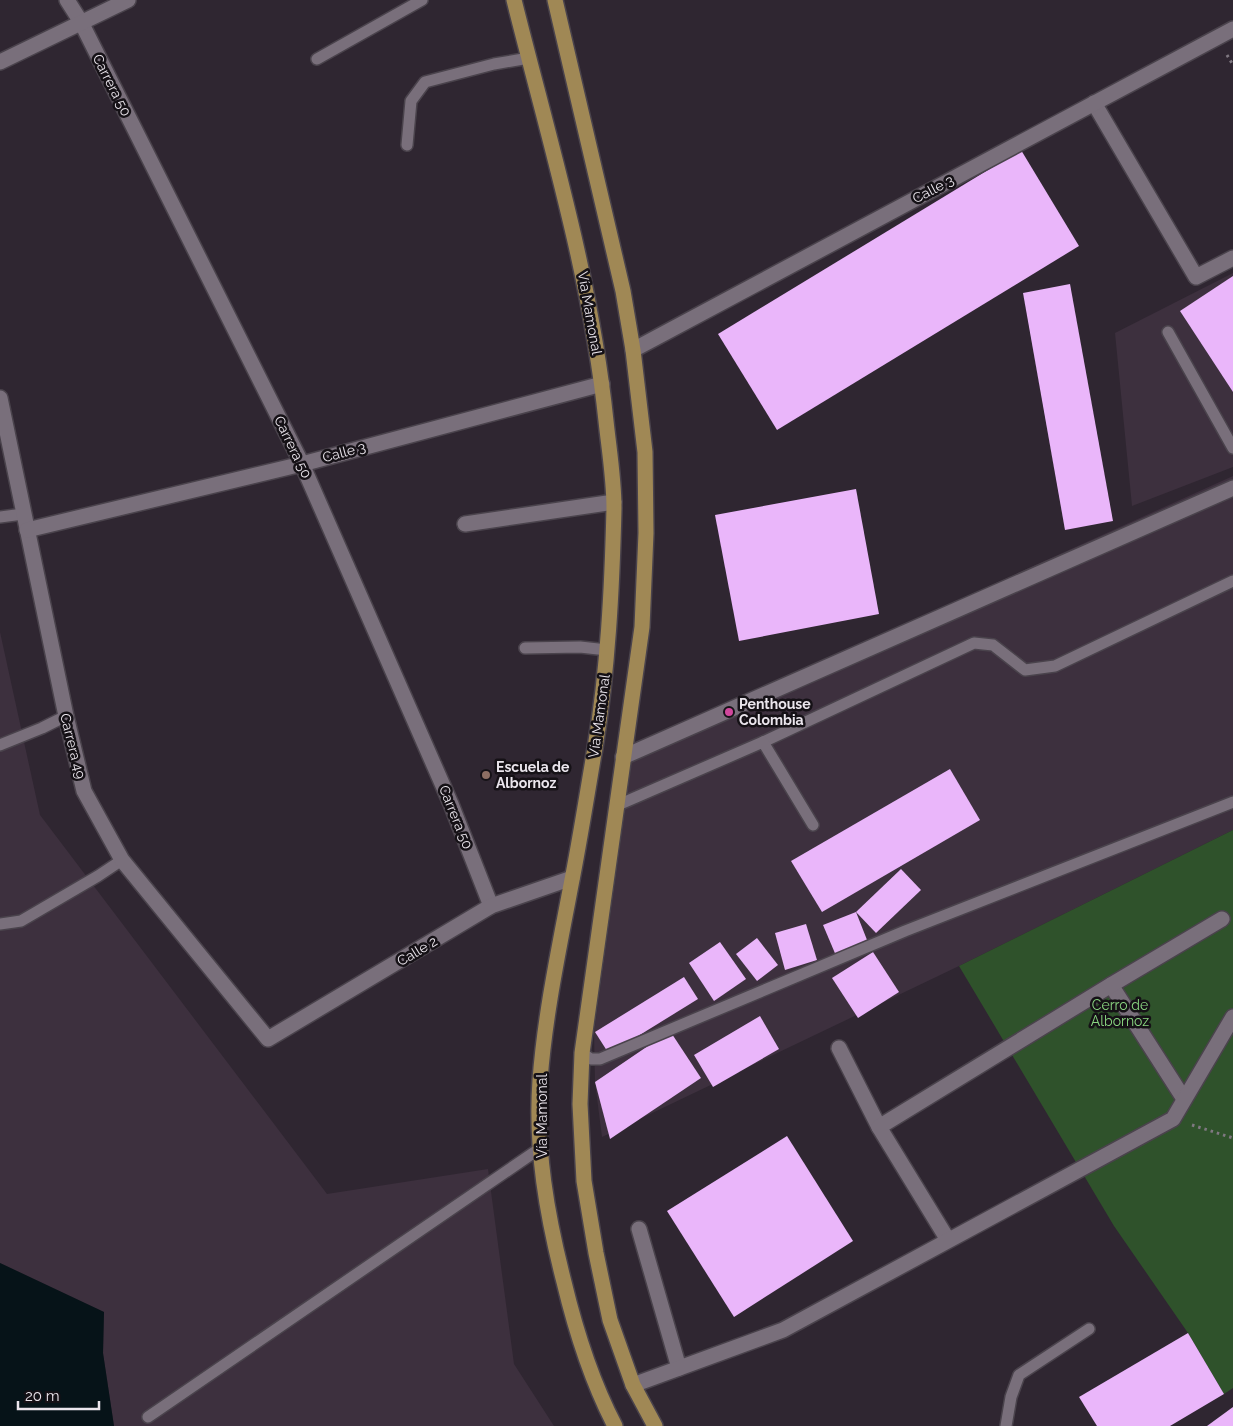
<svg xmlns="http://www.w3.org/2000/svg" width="1233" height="1426" font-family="Raleway,sans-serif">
  <rect width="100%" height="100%" fill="#2f2631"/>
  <g fill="#3d303e">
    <polygon points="1233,273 1233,467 1132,506 1115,333"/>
    <polygon points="1233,476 1233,830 959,966 602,1137 595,1082 594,1033 634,746"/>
    <polygon points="0,632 40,815 327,1194 488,1169 514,1364 554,1426 114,1426 103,1353 104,1312 0,1263"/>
  </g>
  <polygon fill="#2f522b" points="1233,830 1233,1388 1224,1394 1188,1333 1114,1226 959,966"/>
  <polygon fill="#061318" points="0,1263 104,1312 103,1353 114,1426 0,1426"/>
  <g fill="#eab6fa">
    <polygon points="1021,150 1079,246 777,430 718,334"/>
    <polygon points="1233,276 1233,392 1180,311"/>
    <polygon points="1070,284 1113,521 1065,530 1023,293"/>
    <polygon points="856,489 879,614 739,641 715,515"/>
    <polygon points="950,769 980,820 822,912 791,861"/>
    <polygon points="901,869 921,890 876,933 856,912"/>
    <polygon points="856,912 869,945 837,958 823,925"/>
    <polygon points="806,924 817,960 785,970 775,933"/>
    <polygon points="757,938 778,965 757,981 736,954"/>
    <polygon points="720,942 746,979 714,1001 689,963"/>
    <polygon points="873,952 899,992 858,1018 832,978"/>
    <polygon points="684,977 698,999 609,1054 595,1032"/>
    <polygon points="760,1016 779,1049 713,1087 694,1055"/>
    <polygon points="670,1031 701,1078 610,1139 595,1082"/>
    <polygon points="787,1136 853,1241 734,1317 667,1211"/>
    <polygon points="1188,1333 1224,1394 1170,1426 1097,1426 1079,1397"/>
    <polygon points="1233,1407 1233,1426 1207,1426"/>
  </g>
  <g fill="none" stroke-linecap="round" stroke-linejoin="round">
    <defs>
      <g id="lane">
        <polyline points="317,59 422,0"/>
        <polyline points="407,145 411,101 425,82 494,64 529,58"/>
        <polyline points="1168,332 1233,448"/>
        <polyline points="0,517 23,514"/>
        <polyline points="525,648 580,647 607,650"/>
        <polyline points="763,742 974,643 993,645 1025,670 1055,666 1233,581"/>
        <polyline points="0,745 42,728 66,716"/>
        <polyline points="618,805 763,742 813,825"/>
        <polyline points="0,924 21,921 98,876 122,860"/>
        <polyline points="582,1053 591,1059 600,1059 905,931 1233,802"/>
        <polyline points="148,1417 539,1149"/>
        <polyline points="1006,1426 1011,1397 1019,1375 1089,1329"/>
      </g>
      <g id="street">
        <polyline points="67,0 81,22 302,464 451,804 491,906"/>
        <polyline points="0,62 128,0"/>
        <polyline points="1094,103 1196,277 1233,258"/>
        <polyline points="633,350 1233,29"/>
        <polyline points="0,398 66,716 84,791 122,860 268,1039 491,906 572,878"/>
        <polyline points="465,524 614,502"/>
        <polyline points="27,530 302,464 602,384"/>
        <polyline points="623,757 1233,488"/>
        <polyline points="1111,985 1184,1099"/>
        <polyline points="839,1048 879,1127"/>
        <polyline points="639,1229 679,1368"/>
        <polyline points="948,1240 879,1127 1111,985 1222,919"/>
        <polyline points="633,1385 783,1330 1173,1119 1233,1017"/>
      </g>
      <g id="primary">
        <path d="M514,0C549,140 591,277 606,421C609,449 614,479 614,508C612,589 608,669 595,748C587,794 580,840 571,885C559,949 545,1014 540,1080C535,1148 547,1216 564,1282C576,1332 591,1380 615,1426"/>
        <polyline points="555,0 623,291 633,350 645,452 646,533 642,627 582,1053 580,1104 584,1181 596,1253 610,1320 633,1385 655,1426"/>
      </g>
    </defs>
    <use href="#lane" stroke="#4a434c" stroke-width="14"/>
    <use href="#street" stroke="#4a434c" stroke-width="18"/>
    <use href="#primary" stroke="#4a434c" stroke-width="18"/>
    <g stroke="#7f7881" stroke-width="3" stroke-dasharray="2.5 4" stroke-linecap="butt">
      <polyline points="1227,55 1233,65"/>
      <polyline points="1192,1125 1233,1138"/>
    </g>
    <use href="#lane" stroke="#796f7b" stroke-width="11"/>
    <use href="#street" stroke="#796f7b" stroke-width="15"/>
    <use href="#primary" stroke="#a08855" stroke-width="15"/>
  </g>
  <circle fill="#d1479c" stroke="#151116" stroke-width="2" cx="729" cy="712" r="5"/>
  <circle fill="#8d6e63" stroke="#151116" stroke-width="2" cx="486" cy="775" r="5"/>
  <g text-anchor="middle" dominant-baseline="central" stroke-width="5" stroke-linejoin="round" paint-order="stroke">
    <g font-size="14" fill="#ebe6ed" stroke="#151116">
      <text transform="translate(112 85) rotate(63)">Carrera 50</text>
      <text transform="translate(933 189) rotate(-28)">Calle 3</text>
      <text transform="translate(590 313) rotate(80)">Vía Mamonal</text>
      <text transform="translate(293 447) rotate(64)">Carrera 50</text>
      <text transform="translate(344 452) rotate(-15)">Calle 3</text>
      <text transform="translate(599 716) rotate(-82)">Vía Mamonal</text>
      <text transform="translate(73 746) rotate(76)">Carrera 49</text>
      <text transform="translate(456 817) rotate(68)">Carrera 50</text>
      <text transform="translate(417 951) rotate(-31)">Calle 2</text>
      <text transform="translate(542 1116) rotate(-90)">Vía Mamonal</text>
    </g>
    <g font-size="14" font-weight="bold" fill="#ebe6ed" stroke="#151116" text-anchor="start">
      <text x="739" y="704">Penthouse<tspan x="739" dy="16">Colombia</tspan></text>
      <text x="496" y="767">Escuela de<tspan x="496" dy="16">Albornoz</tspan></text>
    </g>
    <g font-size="14" fill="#8ad681" stroke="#151116">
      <text x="1120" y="1005">Cerro de<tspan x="1120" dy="16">Albornoz</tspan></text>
    </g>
  </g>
  <path d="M18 1401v8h81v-8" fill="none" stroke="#ebe6ed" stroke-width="2.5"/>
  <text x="25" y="1401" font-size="15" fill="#ebe6ed" stroke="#151116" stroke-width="4" paint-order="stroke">20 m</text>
</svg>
